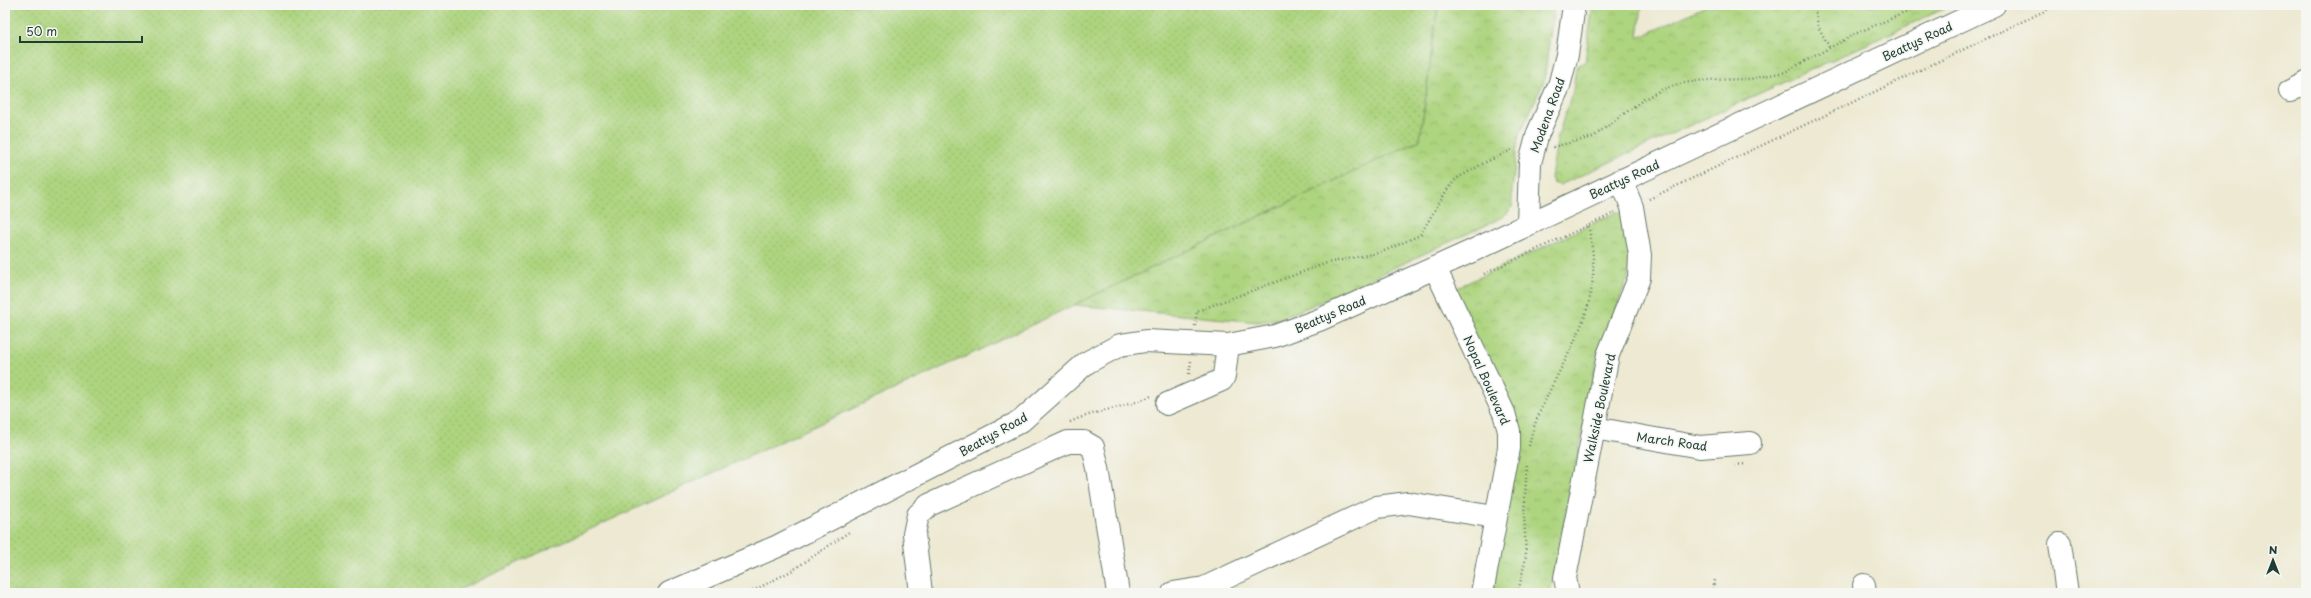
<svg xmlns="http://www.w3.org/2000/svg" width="2311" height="598" font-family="'Playpen Sans',sans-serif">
  <defs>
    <pattern id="grass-dots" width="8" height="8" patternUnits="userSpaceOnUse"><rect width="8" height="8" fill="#add47f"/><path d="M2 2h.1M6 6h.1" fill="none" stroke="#94b76e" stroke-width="1.8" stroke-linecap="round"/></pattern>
    <pattern id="park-crowns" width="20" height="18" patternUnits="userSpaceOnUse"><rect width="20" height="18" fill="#add47f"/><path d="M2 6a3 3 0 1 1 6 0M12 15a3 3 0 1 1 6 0" fill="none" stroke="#94b76e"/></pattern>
  </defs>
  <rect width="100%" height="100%" fill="#f6f6f2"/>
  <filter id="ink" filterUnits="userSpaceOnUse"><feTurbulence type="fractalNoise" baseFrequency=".025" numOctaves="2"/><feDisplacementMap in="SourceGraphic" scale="8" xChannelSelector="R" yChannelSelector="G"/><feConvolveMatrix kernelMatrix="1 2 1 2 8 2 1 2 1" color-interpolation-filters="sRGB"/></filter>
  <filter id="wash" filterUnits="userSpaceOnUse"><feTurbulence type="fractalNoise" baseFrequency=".012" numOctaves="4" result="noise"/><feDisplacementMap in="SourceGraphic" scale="16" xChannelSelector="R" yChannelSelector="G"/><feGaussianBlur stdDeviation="0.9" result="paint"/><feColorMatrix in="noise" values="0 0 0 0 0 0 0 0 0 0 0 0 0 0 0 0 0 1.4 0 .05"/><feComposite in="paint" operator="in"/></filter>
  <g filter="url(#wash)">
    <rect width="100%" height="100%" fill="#ede9d2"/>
    <polygon fill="url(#grass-dots)" stroke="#66885a" points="5,5 1438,5 1420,140 969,355 452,593 5,593"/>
    <g fill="url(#park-crowns)" stroke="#66885a">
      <polygon points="1438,5 1554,5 1544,81 1518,138 1512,189 1512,208 1503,217 1325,300 1280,319 1257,322 1074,305 1420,140"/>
      <polygon points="1593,5 1642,5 1638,38 1708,5 1952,5 1560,185 1553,183 1551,177 1558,135 1573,91 1576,67 1585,62"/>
      <polygon points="1617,212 1623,213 1629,247 1629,275 1597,359 1550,593 1482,593 1509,448 1446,293"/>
    </g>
  </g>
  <g filter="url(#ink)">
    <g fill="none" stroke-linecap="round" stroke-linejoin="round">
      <defs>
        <g id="minor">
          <polyline points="2290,91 2306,83"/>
          <polyline points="1528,224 1530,163 1538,133 1559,86 1567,55 1574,5"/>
          <polyline points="1435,268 1504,413 1509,431 1509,448 1482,593"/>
          <polyline points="1167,404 1222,380 1224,376 1228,345"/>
          <polyline points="1594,428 1700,447 1750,443"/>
          <polyline points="2060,544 2067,593"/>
          <polyline points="1864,585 1865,593"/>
          <polyline points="669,593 778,546 1021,421 1086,363 1120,345 1146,341 1228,345 1275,336 1319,320 1472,251 1994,5"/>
          <polyline points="921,593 914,534 918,515 929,505 1068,442 1084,442 1093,447 1098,468 1118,593"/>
          <polyline points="1173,593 1204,588 1377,507 1408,503 1495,517"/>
          <polyline points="1568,593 1565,578 1608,355 1639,278 1640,255 1632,207 1621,180"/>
        </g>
      </defs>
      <use href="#minor" stroke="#67796b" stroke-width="24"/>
      <g stroke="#67796b" stroke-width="2.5" stroke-dasharray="1 3" stroke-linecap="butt">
        <polyline points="1815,5 1818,26 1829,47"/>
        <polyline points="1553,147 1593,137 1644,99 1663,89 1683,83 1705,80 1750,79 1785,72 1859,32 1924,5"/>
        <polyline points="1649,199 2057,5"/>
        <polyline points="1484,274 1615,213"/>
        <polyline points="1195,326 1197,311 1327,263 1382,252 1420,235 1447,190 1456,179 1484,163 1514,149"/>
        <polyline points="1189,374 1191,361"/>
        <path d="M1070,422C1096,410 1125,408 1151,396"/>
        <path d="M1529,446C1533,424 1543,405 1552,386C1581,329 1604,292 1588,225"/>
        <polyline points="1735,465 1745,464"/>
        <polyline points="1586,591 1598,593"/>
        <polyline points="749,593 793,570 849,532"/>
        <polyline points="1518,593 1526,556 1524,514 1527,462"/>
        <polyline points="1712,593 1715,580"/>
      </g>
      <use href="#minor" stroke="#fff" stroke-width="22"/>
    </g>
  </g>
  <g text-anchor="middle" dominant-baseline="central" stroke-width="3.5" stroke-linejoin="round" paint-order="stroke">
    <g font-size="12" fill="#1f3d34" stroke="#f6f6f2">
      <text transform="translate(1917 41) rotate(-25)">Beattys Road</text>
      <text transform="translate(1547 115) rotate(-70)">Modena Road</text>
      <text transform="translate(1624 179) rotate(-25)">Beattys Road</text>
      <text transform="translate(1330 314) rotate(-23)">Beattys Road</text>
      <text transform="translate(1487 380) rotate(66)">Nopal Boulevard</text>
      <text transform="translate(1599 408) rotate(-78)">Walkside Boulevard</text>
      <text transform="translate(993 434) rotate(-29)">Beattys Road</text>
      <text transform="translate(1672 441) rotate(8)">March Road</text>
    </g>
  </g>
  <rect width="2311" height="598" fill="none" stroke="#f6f6f2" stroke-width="20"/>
  <g transform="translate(2273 560)" stroke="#f6f6f2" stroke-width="3" paint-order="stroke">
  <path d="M0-3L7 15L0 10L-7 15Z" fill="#1f3d34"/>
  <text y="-6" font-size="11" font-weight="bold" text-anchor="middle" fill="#1f3d34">N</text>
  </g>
  <path d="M20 36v6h122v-6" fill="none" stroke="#1f3d34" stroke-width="2"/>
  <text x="26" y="36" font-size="12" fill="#1f3d34" stroke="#f6f6f2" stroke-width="3" paint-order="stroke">50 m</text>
</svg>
